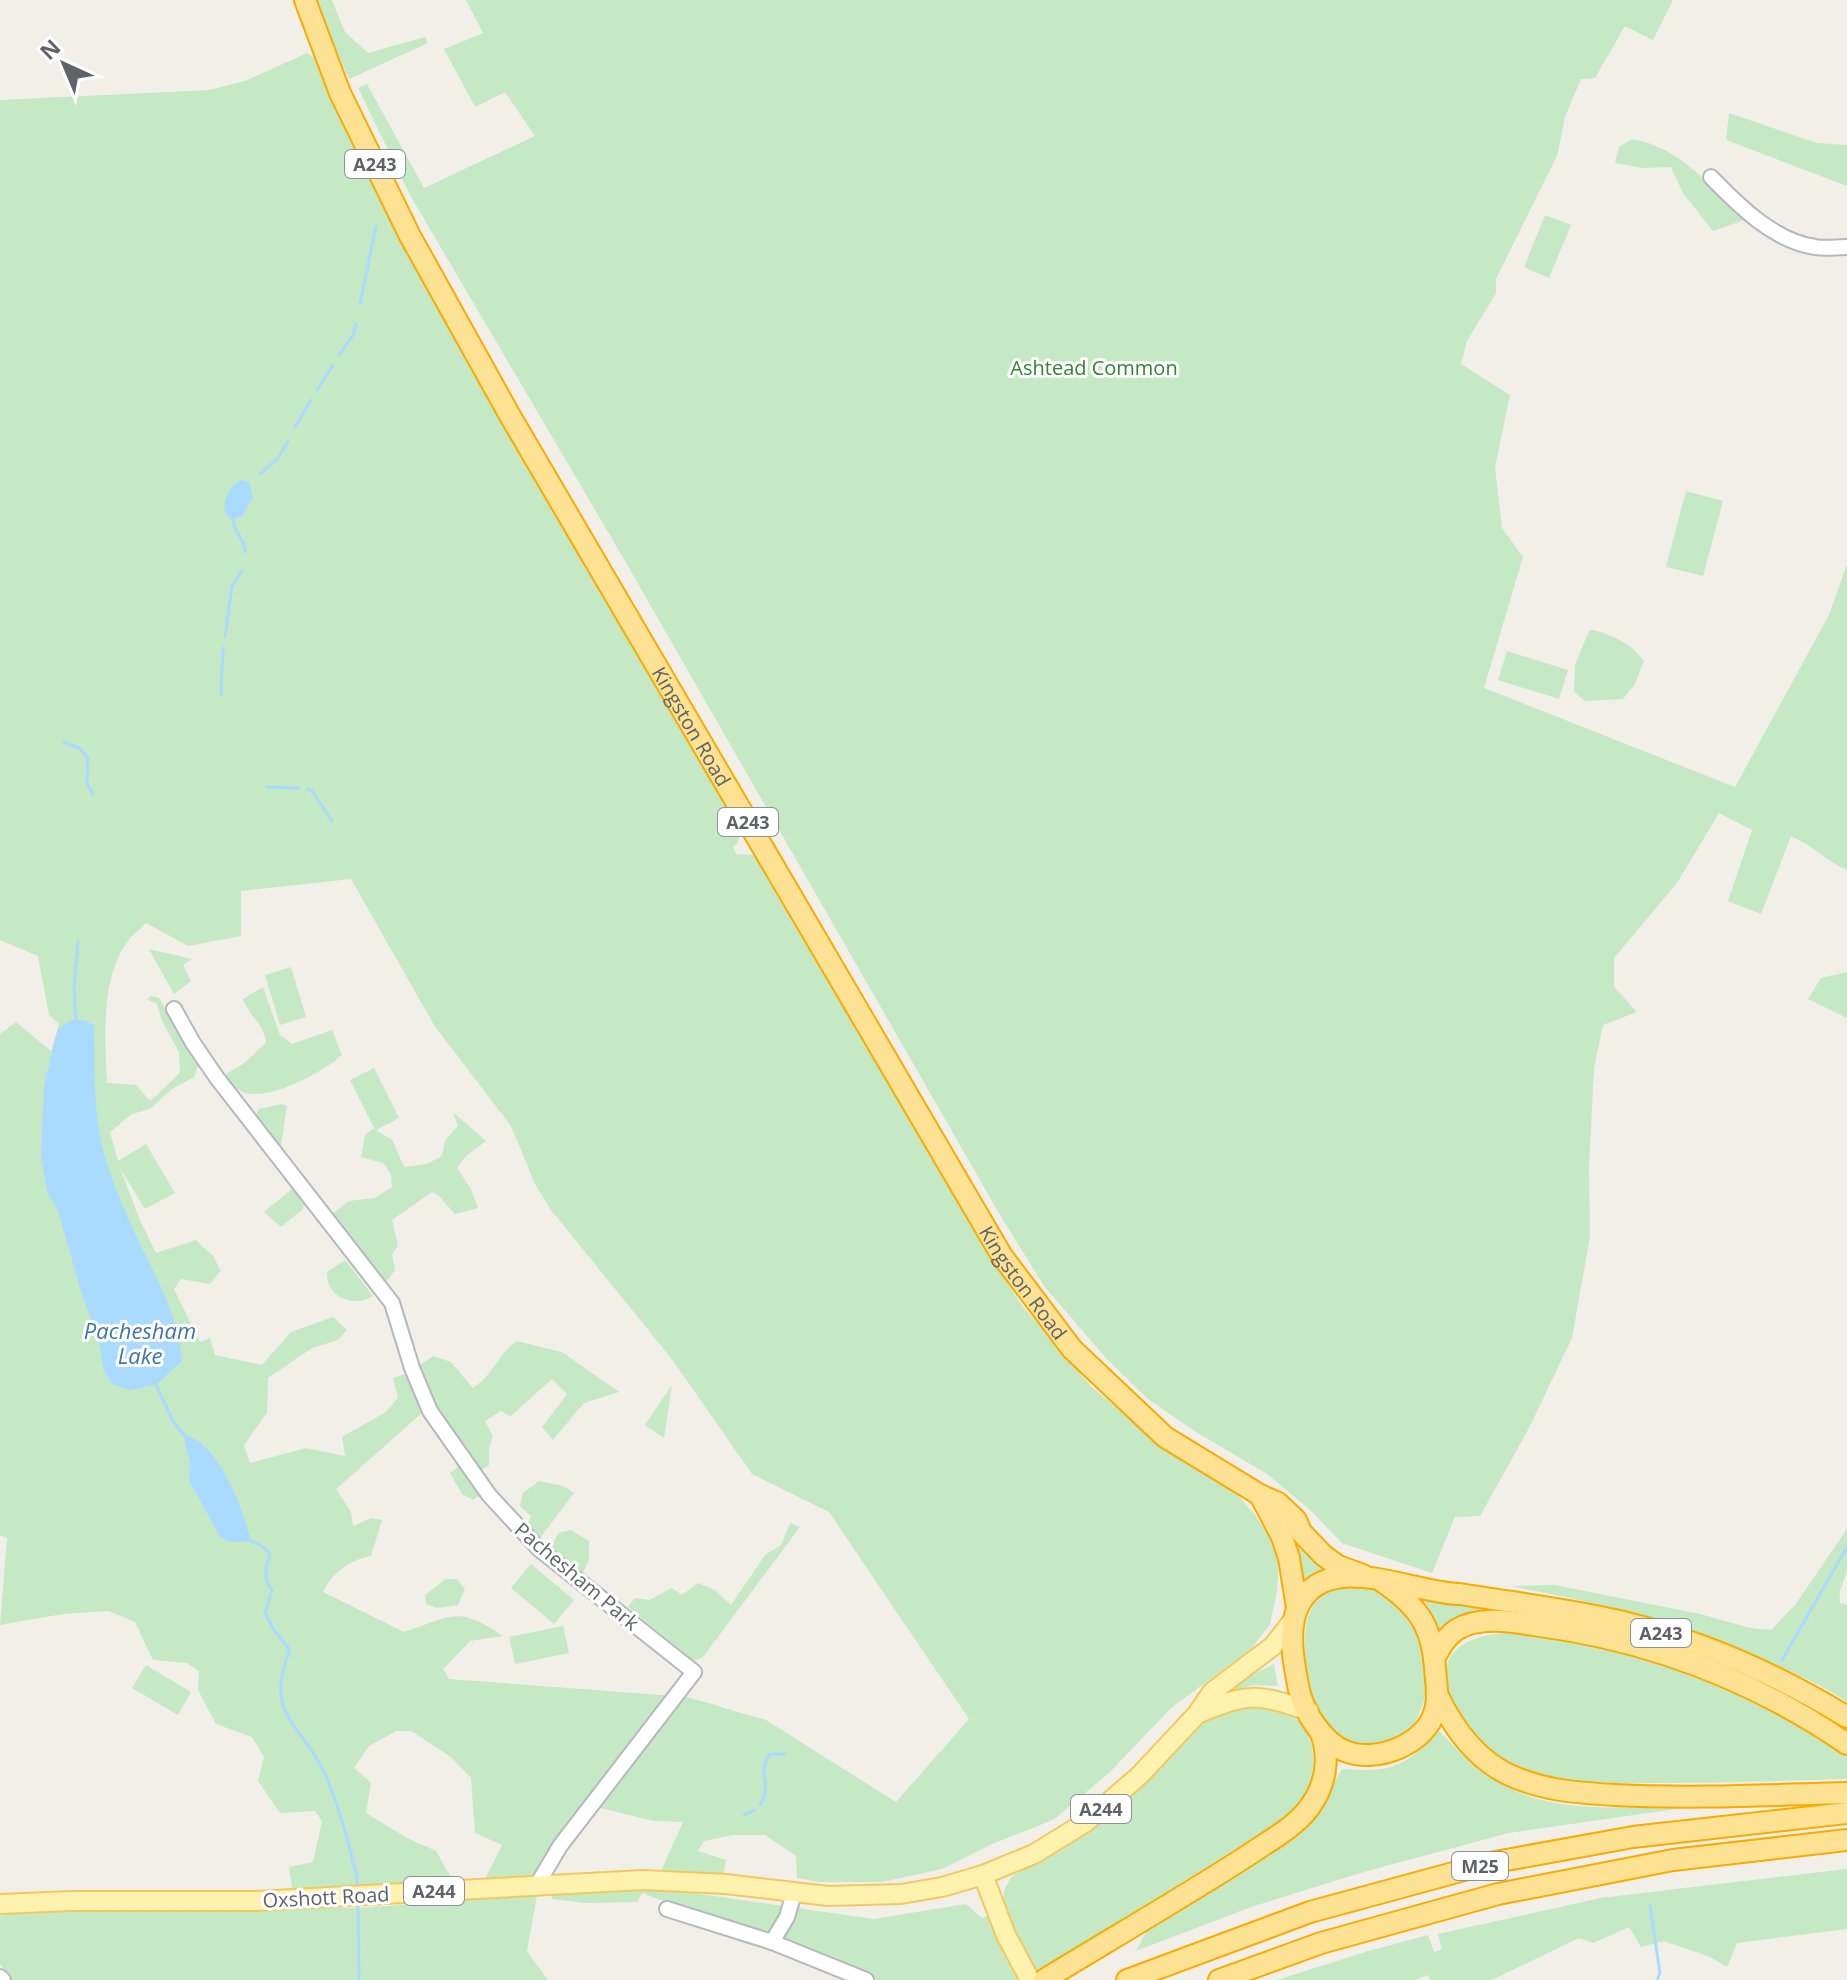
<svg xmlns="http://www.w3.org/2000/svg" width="1847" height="1980" font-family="'Open Sans',sans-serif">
  <rect width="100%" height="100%" fill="#f1efe8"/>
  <g fill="#c5e8c5" fill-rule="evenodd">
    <polygon points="315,0 332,0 345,32 368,53 425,37 428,43 349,79"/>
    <path d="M466,0H1673L1653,40L1625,26L1595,78L1581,79L1565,117L1557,156L1496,279V293L1467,341L1461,364L1510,395L1495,467L1502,528L1523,557L1484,688L1735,787L1829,615L1847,564V870C1826,861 1812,845 1791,836L1761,914L1728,901L1752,830L1719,813L1677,883L1614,958V987L1637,1012L1603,1025L1594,1068L1589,1167L1590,1236L1572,1338L1530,1426L1480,1516L1455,1517L1432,1573L1342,1543L1309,1509L1267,1474L1196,1432L1148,1399L1105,1357L1044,1286L1000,1215L621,554L410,195L358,88L367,84L424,188L535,136L505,92L475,107L444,49L483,33Z"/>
    <path d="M307,53L314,58L378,192L740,831L738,843L733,847L736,854L756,855L774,880L887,1081L1020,1303L1091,1386L1144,1431L1234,1491L1256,1516L1270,1539L1279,1562L1277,1592L1270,1624L1251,1649L1171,1708L1110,1772L1053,1820L992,1844L942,1869L882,1882H820L797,1878L796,1856L765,1835H732L704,1841L698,1851L726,1860L723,1876L660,1873L683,1822L654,1821L597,1807L535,1877L484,1881L502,1845L475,1833L471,1778L451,1757L411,1731H396L369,1746L354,1768L371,1783L366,1813L407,1838L436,1851L454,1883L293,1893L289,1867L313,1862L322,1821L315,1811L280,1813L258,1781L264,1757L252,1737L216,1724L198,1690L199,1671L187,1663L153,1660L135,1622L108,1611L63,1614L0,1625L7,1538L0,1535V1034L16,1022L51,1051L59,1024L49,1015L38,956L0,940V100L210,90L245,81ZM351,879L434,1025L511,1126L535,1184L551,1210L671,1358L752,1474L829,1512L969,1719L896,1802L766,1720L687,1697L449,1679L443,1669L470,1641L503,1636C457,1605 453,1616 404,1632L323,1592C332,1573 351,1559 371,1556L382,1520L371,1518L353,1526L351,1512L336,1489L422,1413L405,1374L393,1378L398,1398L386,1412L342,1437L345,1456L306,1448L250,1463L244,1445L267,1413L268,1378L312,1348L338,1340L347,1330L333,1317L291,1332L262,1365L215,1355L210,1338L200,1342L174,1289L181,1279L210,1284L221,1271L213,1256L196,1240L156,1253L140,1220L120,1168L145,1209L175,1193L146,1144L118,1161L110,1132L132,1114L150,1109L172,1089L194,1077L198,1066L159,998L151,996L147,999L157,1004L162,1021L179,1052L180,1073L150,1101L136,1085L107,1083C105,1039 100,978 128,941C133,934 141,929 146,923L188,946L241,936V891Z"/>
    <polygon points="1729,113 1817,143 1847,145 1847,186 1726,140"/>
    <path d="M1632,139C1682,147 1710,188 1744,220L1713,231L1683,193L1671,167L1643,168L1615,163L1619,147Z"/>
    <polygon points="1545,215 1571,225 1549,278 1524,267"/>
    <polygon points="1686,491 1723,501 1703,576 1666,567"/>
    <path d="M1594,630C1616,637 1630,643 1644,661L1635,684L1623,699L1585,701L1574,692L1575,665L1589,631Z"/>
    <polygon points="1507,651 1568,670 1559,699 1498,680"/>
    <polygon points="149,949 192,959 183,965 191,981 174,994"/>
    <polygon points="291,967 306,1017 280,1025 265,975"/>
    <polygon points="1847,972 1847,1018 1808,999 1821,978"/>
    <path d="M263,987L280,1035L292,1044L332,1030L342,1055C324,1072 267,1102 243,1092C234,1089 230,1082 226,1074L243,1064L266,1043C264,1023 250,1018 243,999Z"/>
    <polygon points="374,1068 399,1118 376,1130 392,1140 404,1167 427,1164 442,1156 445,1141 458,1126 453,1112 486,1141 466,1156 457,1168 471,1189 478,1208 455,1214 438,1195 432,1192 392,1220 398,1246 392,1254 395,1270 386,1282 332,1214 349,1201 375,1198 392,1187 391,1174 383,1163 361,1157 365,1135 374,1128 350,1080"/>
    <polygon points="282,1104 287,1106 281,1145 279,1146 256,1115 259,1109"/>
    <polygon points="292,1189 304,1203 303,1209 281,1227 264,1212"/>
    <path d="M345,1260L373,1296C353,1309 326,1297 327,1272Z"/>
    <path d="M517,1341L562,1352L619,1392L584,1403L553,1440L542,1427L567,1394L552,1379L511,1416L501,1411L485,1421L493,1436L489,1448V1465L479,1472C455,1438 433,1405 420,1365L433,1356L451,1362L473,1388C496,1372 495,1357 517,1341Z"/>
    <polygon points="672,1385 664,1438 645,1425"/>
    <polygon points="460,1465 480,1495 473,1500 462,1494 450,1473"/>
    <polygon points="539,1481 563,1486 574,1493 540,1538 528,1524 531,1516 520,1506 523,1493"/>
    <polygon points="1275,1510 1328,1567 1305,1582 1299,1555"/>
    <polygon points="790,1523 800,1527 703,1657 694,1661 628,1607 635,1598 649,1600 672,1588 682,1595 698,1583 715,1590 731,1605 765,1555 781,1545"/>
    <path d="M1847,1529C1847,1542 1847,1558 1847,1570C1844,1583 1838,1588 1840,1603L1847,1605V1702C1829,1689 1808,1680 1787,1670C1699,1627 1606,1604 1510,1586L1555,1585L1700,1614L1750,1628L1771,1630L1795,1605Z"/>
    <polygon points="571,1530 589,1541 589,1559 583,1573 551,1548 558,1533"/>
    <polygon points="531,1564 574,1600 554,1624 511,1588"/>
    <polygon points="446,1579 457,1579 465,1589 458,1605 437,1608 426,1604 425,1595"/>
    <path d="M1337,1585H1380C1392,1598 1407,1611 1416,1626C1424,1638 1426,1659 1427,1673C1428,1707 1411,1748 1371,1745C1361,1744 1351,1743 1342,1737C1315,1720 1306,1680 1305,1650C1304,1620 1309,1600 1337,1585Z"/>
    <path d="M1423,1597L1472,1603L1515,1613C1486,1612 1458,1610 1438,1634L1433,1616Z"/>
    <polygon points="563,1626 569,1653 515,1664 509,1637"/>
    <path d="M1505,1633C1584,1637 1680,1663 1751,1698C1784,1714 1815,1735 1847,1753V1779C1782,1781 1717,1783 1652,1783C1611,1783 1569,1786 1531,1773C1463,1750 1391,1642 1505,1633Z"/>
    <polygon points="1274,1664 1278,1686 1252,1685 1219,1698 1237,1683"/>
    <polygon points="146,1665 191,1692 178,1715 132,1688"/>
    <path d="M1239,1704C1249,1705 1261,1704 1271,1706C1317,1716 1323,1768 1301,1803C1294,1812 1281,1820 1272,1827L1023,1980H877L642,1893L637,1902L585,1903L552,1899V1892L672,1890L874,1919L966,1904L982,1918L1002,1909L1004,1890L1011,1878L1206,1720Z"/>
    <path d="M1439,1731C1462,1755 1485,1777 1516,1791C1569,1816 1660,1806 1718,1803L1509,1833L1367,1871L1251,1907L1136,1951L1149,1927L1322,1801L1342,1769C1392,1773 1405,1767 1439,1731Z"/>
    <polygon points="1847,1869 1847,1929 1737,1943 1727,1967 1710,1957 1664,1941 1641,1947 1629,1927 1593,1943 1579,1938 1492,1980 1430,1980 1428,1975 1415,1980 1277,1980 1365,1952 1428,1935 1434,1952 1442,1949 1438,1934 1600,1898"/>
    <polygon points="537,1895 527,1951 548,1980 12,1980 0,1964 0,1916 23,1909 358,1908"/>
  </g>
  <g fill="#aadaff">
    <path d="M240,480L249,482L253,498L242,516L231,520L224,510C225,497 229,488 240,480Z"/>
    <path d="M71,1020H85L94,1026C95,1066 93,1110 103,1149C107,1166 114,1184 121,1201C141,1254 178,1304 182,1361L156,1385L129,1390L112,1384L103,1368L99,1340L81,1292L58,1210L47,1192L41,1156L44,1084L58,1029Z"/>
    <path d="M183,1434C220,1443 242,1508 251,1541L230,1542L220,1537L189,1480L190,1463Z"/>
  </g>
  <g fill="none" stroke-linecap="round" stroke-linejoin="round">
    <g stroke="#aadaff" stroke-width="3">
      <polyline points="360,304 376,226"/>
      <polyline points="339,355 353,335 356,324"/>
      <polyline points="317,390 333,365"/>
      <polyline points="295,427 311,400"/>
      <polyline points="260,474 278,458 288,441"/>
      <path d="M233,520C234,533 245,539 245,552"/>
      <polyline points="225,637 232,586 242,571"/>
      <polyline points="221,694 223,648"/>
      <polyline points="64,742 79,748 88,758 87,784 93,794"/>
      <polyline points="267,787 299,788"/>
      <polyline points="308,789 312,791 332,821"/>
      <polyline points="76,1019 74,989 78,941"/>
      <polyline points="156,1385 173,1421 183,1434"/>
      <path d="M251,1541L262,1546L270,1554C266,1566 262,1579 272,1590L265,1613L274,1630L290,1650C264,1713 298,1721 322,1768C339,1802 347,1840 357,1876V1887"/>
      <polyline points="1782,1660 1847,1547"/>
      <path d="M760,1805C773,1787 756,1771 770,1754H785"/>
      <polyline points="744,1815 755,1810"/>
      <polyline points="358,1906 359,1980"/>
      <polyline points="1650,1906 1660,1973 1657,1980"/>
    </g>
    <defs>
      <g id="minor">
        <path d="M1711,177C1739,206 1774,241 1815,247C1825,249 1837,247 1847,247"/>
        <polyline points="174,1009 193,1043 217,1078 392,1303 412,1368 430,1411 489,1495 539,1549 694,1672 560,1846 537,1885"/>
        <polyline points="667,1909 772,1942 866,1980"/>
        <polyline points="772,1942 787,1917 794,1893"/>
        <polyline points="0,1977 3,1980"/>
      </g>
      <g id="major">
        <path d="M1197,1714C1247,1693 1257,1693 1309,1711"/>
        <polyline points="983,1875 1006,1935 1030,1980"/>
        <polyline points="0,1904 71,1901 256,1901 643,1880 726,1884 828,1896 901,1894 942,1887 983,1875 1034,1854 1086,1822 1140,1775 1197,1714 1212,1692 1273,1646 1294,1619"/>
      </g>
      <g id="highway">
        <path id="s1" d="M305,0L340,93L363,140L410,236L509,414L1002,1256L1072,1349L1165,1437L1260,1495L1278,1503L1296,1520L1301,1532L1323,1555L1338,1566L1363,1575"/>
        <polyline points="1260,1495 1282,1537 1289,1558 1297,1608"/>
        <path d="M1380,1580C1416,1604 1432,1624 1435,1668C1436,1682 1439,1697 1435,1710C1427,1744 1376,1764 1345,1751C1324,1743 1304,1713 1299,1690C1294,1665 1287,1631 1298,1607C1325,1547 1413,1594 1460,1594C1514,1603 1570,1609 1623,1622C1702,1641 1778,1675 1847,1717"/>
        <path d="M1434,1659C1440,1648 1445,1638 1456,1630C1480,1615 1514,1622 1540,1626C1651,1641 1755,1681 1847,1744"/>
        <path d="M1437,1694C1453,1728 1478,1762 1514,1777C1547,1791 1581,1793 1615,1795C1692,1799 1770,1795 1847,1793"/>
        <path d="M1044,1980C1111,1939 1180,1899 1247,1856C1267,1842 1294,1828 1309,1808C1326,1785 1330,1759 1321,1733"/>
        <polyline points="1127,1980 1310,1912 1490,1863 1633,1837 1847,1813"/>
        <polyline points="1219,1980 1321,1943 1498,1894 1673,1860 1847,1840"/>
      </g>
    </defs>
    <use href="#minor" stroke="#b5b8bc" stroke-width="18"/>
    <use href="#major" stroke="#f2c960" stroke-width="22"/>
    <use href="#highway" stroke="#f9ab00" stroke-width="24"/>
    <use href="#minor" stroke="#fff" stroke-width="14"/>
    <use href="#major" stroke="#fff2af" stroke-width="18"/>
    <use href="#highway" stroke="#fde293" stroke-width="20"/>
  </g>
  <g text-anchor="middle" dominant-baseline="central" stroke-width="6" stroke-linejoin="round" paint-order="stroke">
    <g fill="#fff" stroke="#8f9295" stroke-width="2">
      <rect x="345" y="150" width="60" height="28" rx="6"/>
      <rect x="718" y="808" width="60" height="28" rx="6"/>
      <rect x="1631" y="1619" width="60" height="28" rx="6"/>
      <rect x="1071" y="1795" width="60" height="28" rx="6"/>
      <rect x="1452" y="1852" width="56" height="28" rx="6"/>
      <rect x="404" y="1877" width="60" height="28" rx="6"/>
    </g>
    <g font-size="18" font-weight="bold" fill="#5f6368">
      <text x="375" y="164">A243</text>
      <text x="748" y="822">A243</text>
      <text x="1661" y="1633">A243</text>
      <text x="1101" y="1809">A244</text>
      <text x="1480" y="1866">M25</text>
      <text x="434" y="1891">A244</text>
    </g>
    <g font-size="20" fill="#348238" stroke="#fff">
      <text x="1094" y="367">Ashtead Common</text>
    </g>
    <g font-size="20" fill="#5f6368" stroke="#fff">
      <text stroke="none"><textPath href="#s1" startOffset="824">Kingston Road</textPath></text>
      <text stroke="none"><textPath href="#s1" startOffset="1472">Kingston Road</textPath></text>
      <text transform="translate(577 1576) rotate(40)">Pachesham Park</text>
      <text transform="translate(326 1897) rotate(-3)">Oxshott Road</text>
    </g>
    <g font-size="22" font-style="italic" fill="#4174aa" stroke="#fff">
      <text x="140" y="1330">Pachesham<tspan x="140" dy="25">Lake</tspan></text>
    </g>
  </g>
  <g transform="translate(64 64) rotate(316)" stroke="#ffffff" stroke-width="6" paint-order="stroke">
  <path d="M0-6L14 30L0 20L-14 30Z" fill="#5f6368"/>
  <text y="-12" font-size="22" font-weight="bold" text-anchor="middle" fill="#5f6368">N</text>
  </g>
</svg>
